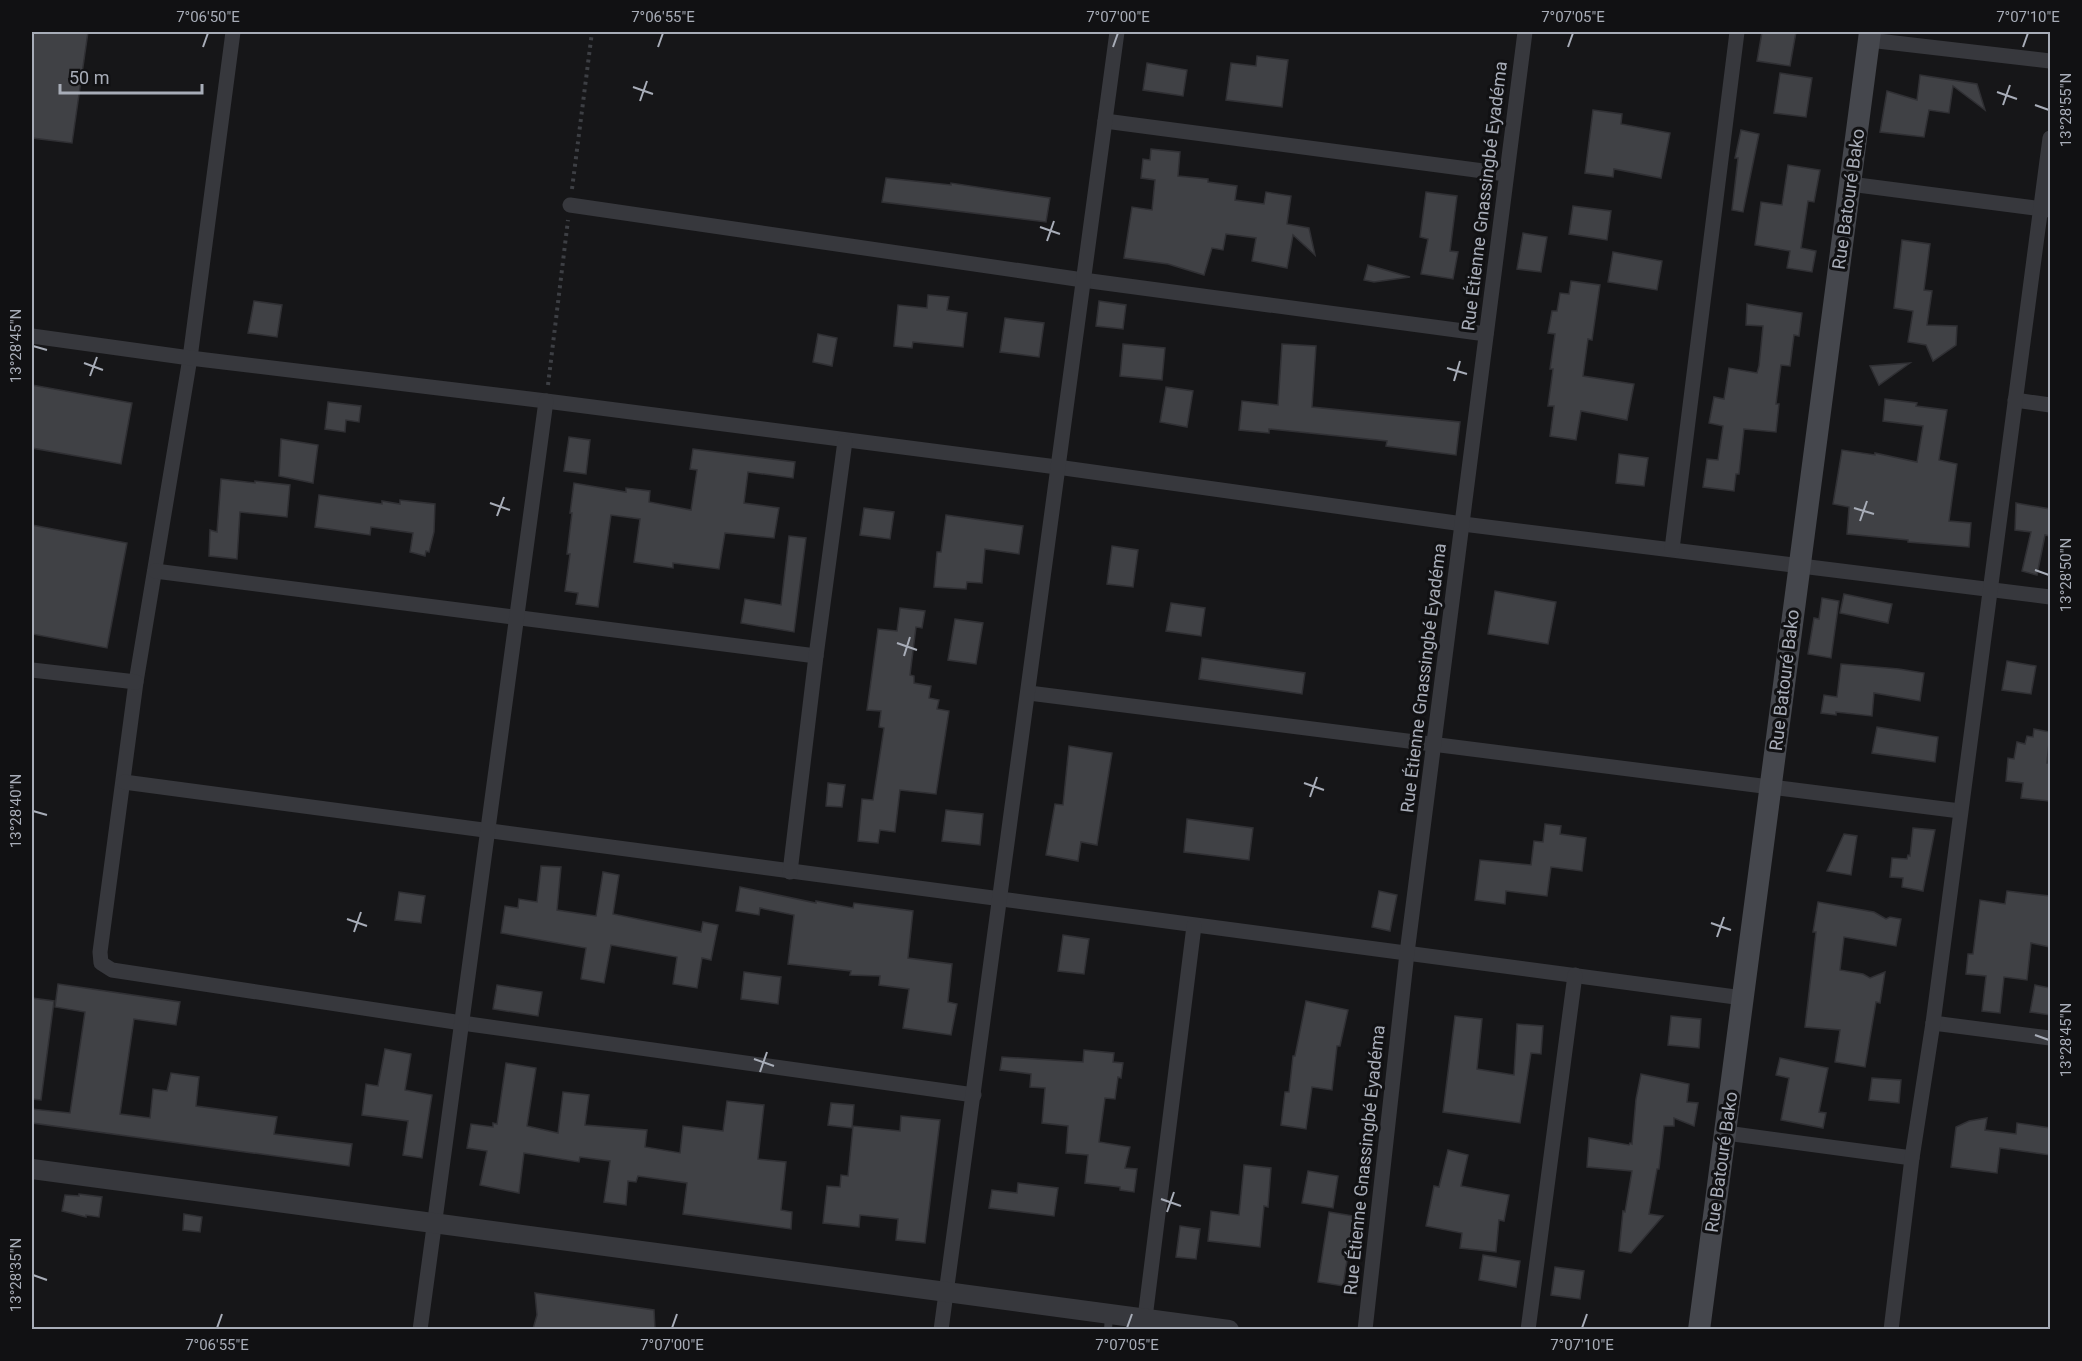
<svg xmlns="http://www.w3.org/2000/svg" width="2082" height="1361" font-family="Roboto,sans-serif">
  <rect width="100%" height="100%" fill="#161618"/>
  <g fill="#404145" stroke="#303034" stroke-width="1.5">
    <polygon points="32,32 88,32 72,143 32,138"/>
    <polygon points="1762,32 1796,32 1790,66 1757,61"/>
    <polygon points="1257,56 1288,60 1282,107 1226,100 1231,63 1256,66"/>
    <polygon points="1147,63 1187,70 1183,96 1143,90"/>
    <polygon points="1780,73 1812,78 1806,117 1774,113"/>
    <polygon points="1920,75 1977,84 1985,110 1953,86 1949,113 1929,110 1924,137 1880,132 1887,91 1917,100"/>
    <polygon points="1593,110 1622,114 1621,124 1670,133 1661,178 1614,169 1613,177 1585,173"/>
    <polygon points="1741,130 1759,134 1743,212 1732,210 1738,158 1735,158"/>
    <polygon points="1151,149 1180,152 1178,176 1208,179 1208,182 1237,186 1235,200 1264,204 1266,192 1291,196 1287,224 1309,228 1315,255 1293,235 1287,268 1252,261 1256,238 1226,234 1223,250 1212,248 1204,275 1168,264 1124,258 1132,207 1152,210 1155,180 1141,178 1143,159 1150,160"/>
    <polygon points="1788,165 1820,170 1814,202 1808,201 1801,248 1816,251 1812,272 1787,268 1790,251 1755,245 1761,202 1782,205"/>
    <polygon points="886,178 951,185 951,183 1050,198 1046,222 882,202"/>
    <polygon points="1426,192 1457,196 1450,251 1458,252 1453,279 1421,274 1428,239 1420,237"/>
    <polygon points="1573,206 1611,211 1607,240 1569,234"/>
    <polygon points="1523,233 1547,237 1541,272 1517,269"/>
    <polygon points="1902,240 1930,244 1924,290 1932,291 1927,325 1957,326 1956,345 1933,361 1926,345 1908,342 1913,311 1894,308"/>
    <polygon points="1613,252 1662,261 1657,290 1608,282"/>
    <polygon points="1368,265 1410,277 1374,282 1364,280"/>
    <polygon points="1571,281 1600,285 1592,340 1588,339 1583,376 1634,384 1627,420 1581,411 1576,440 1550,436 1554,406 1548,406 1553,369 1550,369 1555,334 1548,333 1552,311 1557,311 1560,293 1569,294"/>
    <polygon points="928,295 949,297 947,310 967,313 963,347 913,342 912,348 894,346 898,305 927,308"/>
    <polygon points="254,301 282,305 277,337 248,333"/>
    <polygon points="1099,301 1126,305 1123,329 1096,326"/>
    <polygon points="1747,304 1802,313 1799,336 1794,335 1790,366 1781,365 1776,404 1779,404 1776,432 1744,429 1739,474 1736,474 1734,491 1703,487 1707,459 1718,460 1723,426 1709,423 1714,397 1724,399 1729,368 1757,373 1759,366 1763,326 1746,325"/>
    <polygon points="1005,318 1044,323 1039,357 1000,352"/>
    <polygon points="818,334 837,338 832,366 813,362"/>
    <polygon points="1123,344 1165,348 1162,380 1120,376"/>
    <polygon points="1282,344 1316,346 1312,407 1460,422 1456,455 1386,446 1387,441 1269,429 1269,433 1239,430 1242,401 1278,405"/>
    <polygon points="1910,363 1879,385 1870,366"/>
    <polygon points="32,385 132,403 121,464 32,448"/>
    <polygon points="1166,387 1193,391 1187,427 1160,422"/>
    <polygon points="1885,399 1917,403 1916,406 1947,410 1939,460 1957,464 1949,521 1971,523 1969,547 1908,542 1908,540 1847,534 1849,507 1833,504 1842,450 1875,455 1875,453 1917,462 1923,426 1883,421"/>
    <polygon points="328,402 361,406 359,422 346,420 345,432 325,429"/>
    <polygon points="569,437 590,440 586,474 564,471"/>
    <polygon points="281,439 318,445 313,483 279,476"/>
    <polygon points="693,449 795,462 793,478 748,472 744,503 779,508 774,538 725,533 719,569 673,563 673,568 634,562 640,519 611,515 598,607 576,604 578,593 565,591 570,554 567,554 572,513 570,513 574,483 626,492 626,488 650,491 649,502 691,510 697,470 690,469"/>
    <polygon points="1619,454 1648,458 1644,486 1616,483"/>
    <polygon points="221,479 255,483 255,481 290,485 287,517 240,512 237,559 209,556 210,530 217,532"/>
    <polygon points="319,495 382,504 382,501 400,504 400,500 435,504 434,532 429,552 426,551 425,556 410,552 413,533 371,527 370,535 315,527"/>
    <polygon points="2016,503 2050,509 2050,536 2045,535 2037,575 2022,571 2031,532 2015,530"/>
    <polygon points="864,508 894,512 890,539 860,535"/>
    <polygon points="946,515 1023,526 1019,554 985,549 982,583 967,582 966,589 934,587 937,552 941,552"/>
    <polygon points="32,525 127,543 107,648 32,634"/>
    <polygon points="789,536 806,538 794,632 741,623 745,599 781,605"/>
    <polygon points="1112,546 1138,550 1133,587 1107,584"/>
    <polygon points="1495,591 1556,602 1548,644 1488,634"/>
    <polygon points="1844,594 1892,604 1888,623 1840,613"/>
    <polygon points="1822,598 1839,601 1831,658 1808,654 1814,618 1819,619"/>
    <polygon points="1171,603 1205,608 1201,636 1166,631"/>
    <polygon points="900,608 925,611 922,628 916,627 910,675 914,676 914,683 931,686 929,698 939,700 937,709 949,711 936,794 900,790 895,832 880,830 878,843 858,841 862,799 873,800 884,728 879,727 881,711 867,710 878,629 897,631"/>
    <polygon points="955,619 983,623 976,664 948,660"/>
    <polygon points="1202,658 1305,673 1302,694 1199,679"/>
    <polygon points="2007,661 2036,666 2031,694 2002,690"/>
    <polygon points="1841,664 1899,669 1924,673 1920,701 1874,693 1872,716 1836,712 1836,715 1821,713 1824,695 1837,697"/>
    <polygon points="1877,727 1938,737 1935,762 1872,753"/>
    <polygon points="2034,729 2050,732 2047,763 2050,763 2049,801 2021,798 2023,783 2006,781 2008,758 2014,759 2017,742 2025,744 2027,736 2033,737"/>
    <polygon points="1069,746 1112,753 1097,845 1081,842 1078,861 1046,855 1055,804 1063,805"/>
    <polygon points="828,783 845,785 842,807 826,806"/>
    <polygon points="946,810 983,814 980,845 942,841"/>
    <polygon points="1187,819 1253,828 1249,860 1184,852"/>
    <polygon points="1545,824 1561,826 1560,834 1586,838 1582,871 1551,867 1547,896 1506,891 1505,904 1475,900 1480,860 1531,865 1534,841 1543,842"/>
    <polygon points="1913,828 1935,830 1923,891 1902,887 1903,878 1890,877 1892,858 1907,859 1908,855 1910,856"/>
    <polygon points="1844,834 1857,836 1851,875 1827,871"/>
    <polygon points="541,866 561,867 557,910 596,916 603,872 619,875 613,914 701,932 703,922 718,925 711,960 702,958 697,988 673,984 677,957 611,945 604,983 581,979 586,948 501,933 505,906 518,908 519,899 537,902"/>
    <polygon points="740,887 816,903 816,901 853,908 854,903 913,911 908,958 952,964 948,1002 957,1004 951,1035 903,1028 909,989 879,985 880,976 850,975 851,971 788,964 794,915 760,908 759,915 736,911"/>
    <polygon points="1379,891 1397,895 1390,931 1372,927"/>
    <polygon points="2007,891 2050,896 2050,947 2031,943 2027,980 2004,977 2000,1013 1982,1011 1986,976 1966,974 1968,954 1973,954 1980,900 2005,904"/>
    <polygon points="399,892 425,896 421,923 395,920"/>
    <polygon points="1818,902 1874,912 1886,919 1890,917 1901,919 1896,946 1844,937 1840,970 1863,974 1870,978 1885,972 1880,1003 1876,1002 1865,1067 1835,1062 1840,1030 1805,1027 1816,932 1813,932"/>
    <polygon points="1063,935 1089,939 1084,974 1058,971"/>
    <polygon points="744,972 781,977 778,1004 741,999"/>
    <polygon points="58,984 180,1002 176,1025 134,1019 120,1114 150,1118 153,1089 167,1091 171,1073 199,1077 196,1106 277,1117 274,1134 352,1144 349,1166 32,1123 32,1109 70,1113 85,1012 55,1007"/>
    <polygon points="497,985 542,992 538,1016 493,1009"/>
    <polygon points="2035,985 2050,988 2050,1015 2030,1012"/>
    <polygon points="32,998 54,1001 41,1100 32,1099"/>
    <polygon points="1306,1001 1348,1010 1340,1046 1337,1046 1332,1090 1312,1087 1306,1129 1281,1125 1285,1092 1289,1092 1293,1056 1295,1056"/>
    <polygon points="1455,1016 1482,1019 1477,1069 1514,1075 1517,1024 1543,1026 1541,1054 1531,1053 1520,1123 1443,1112"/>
    <polygon points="1671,1016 1701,1019 1699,1048 1668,1045"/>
    <polygon points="385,1049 411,1054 405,1090 432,1095 422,1158 403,1155 408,1121 362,1115 366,1084 378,1086"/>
    <polygon points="1084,1050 1114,1053 1113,1062 1123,1063 1121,1078 1118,1077 1115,1099 1105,1098 1099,1142 1130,1147 1125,1168 1137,1169 1134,1192 1120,1190 1120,1187 1085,1183 1088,1155 1066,1153 1068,1126 1042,1123 1045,1088 1030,1087 1031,1074 1000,1070 1002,1057 1083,1062"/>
    <polygon points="1780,1058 1828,1068 1819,1112 1826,1113 1823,1128 1781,1120 1789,1078 1776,1075"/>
    <polygon points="506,1063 536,1068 527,1126 558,1133 563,1092 589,1095 585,1125 647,1130 645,1147 680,1153 683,1126 723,1131 727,1101 764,1105 758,1159 786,1162 781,1210 792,1212 791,1229 683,1214 687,1183 638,1176 636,1182 628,1181 626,1205 604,1202 610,1161 580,1157 579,1162 524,1153 519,1193 480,1185 487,1151 467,1148 471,1124 493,1127 493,1123 497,1124"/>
    <polygon points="1641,1074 1689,1084 1687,1102 1698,1103 1694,1126 1674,1118 1674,1126 1664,1126 1659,1169 1657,1169 1649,1214 1663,1216 1631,1253 1619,1251 1623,1211 1625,1212 1632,1171 1587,1167 1589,1138 1629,1145 1630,1143 1632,1144 1636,1099"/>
    <polygon points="1872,1078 1901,1080 1899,1103 1869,1100"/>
    <polygon points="831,1103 854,1105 852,1128 828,1125"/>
    <polygon points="901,1116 940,1120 925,1243 896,1240 898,1219 860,1215 859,1227 823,1223 827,1186 840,1187 841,1175 848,1176 853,1126 900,1131"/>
    <polygon points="1987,1118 1985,1130 2016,1134 2017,1123 2050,1128 2050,1155 2000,1148 1997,1173 1951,1167 1956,1127 1969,1121"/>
    <polygon points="1448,1150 1468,1155 1461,1186 1509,1195 1504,1221 1499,1220 1496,1252 1460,1248 1462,1233 1426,1226 1434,1186 1439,1187"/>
    <polygon points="1244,1165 1271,1168 1268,1207 1264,1206 1260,1247 1208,1241 1211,1211 1239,1215"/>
    <polygon points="1308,1171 1338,1176 1333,1208 1302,1203"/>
    <polygon points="1018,1183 1058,1188 1054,1216 989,1208 992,1190 1017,1193"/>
    <polygon points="79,1194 102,1197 99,1217 86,1215 86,1217 62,1211 65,1195 79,1196"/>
    <polygon points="1329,1212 1354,1216 1343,1286 1318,1282"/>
    <polygon points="184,1214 202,1217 200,1232 183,1230"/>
    <polygon points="1180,1226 1200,1229 1196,1259 1176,1257"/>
    <polygon points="1483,1255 1520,1261 1516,1287 1479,1280"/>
    <polygon points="1555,1267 1584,1271 1580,1299 1551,1295"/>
    <polygon points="535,1293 654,1310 655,1329 533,1329 537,1315"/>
  </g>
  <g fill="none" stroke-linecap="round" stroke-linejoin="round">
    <g stroke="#3d3f44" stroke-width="4" stroke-dasharray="3 4.5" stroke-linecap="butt">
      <polyline points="572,189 592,32"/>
      <polyline points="548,385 568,220"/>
    </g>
    <polyline stroke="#37383d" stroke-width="8" points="1108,1330 1109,1315"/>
    <g stroke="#37383d" stroke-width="15">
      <polyline points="233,32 190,358 136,682 100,952 101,963 112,970 462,1023 974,1095"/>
      <polyline points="1869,40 2050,61"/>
      <polyline points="1105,121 1506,174"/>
      <polyline points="1850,184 2050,210"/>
      <polyline points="570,205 1083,280 1486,334"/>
      <polyline points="32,336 190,358 546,401 1057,467 1463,524 2050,597"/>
      <polyline points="2015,400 2050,405"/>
      <polyline points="1672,549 1737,32"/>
      <polyline points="155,571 816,656"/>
      <polyline points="32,670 136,682"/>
      <polyline points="1029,693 1960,811"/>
      <polyline points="124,782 1743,998"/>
      <polyline points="790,872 816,656 845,441"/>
      <polyline points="1933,1023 2050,1038"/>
      <polyline points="1726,1133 1912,1158"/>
      <polyline points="1145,1318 1194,926"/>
      <polyline points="420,1330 546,401"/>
      <polyline points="941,1330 1117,32"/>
      <polyline points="1365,1330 1407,953 1525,32"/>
      <polyline points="1528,1330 1575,975"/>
      <polyline points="1891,1330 1912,1158 1933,1023 2050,138"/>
    </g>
    <polyline stroke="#37383d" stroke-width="20" points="32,1169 1229,1330"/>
    <polyline stroke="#45474d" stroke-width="22" points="1699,1330 1870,32"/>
  </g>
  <path fill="none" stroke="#a8adb8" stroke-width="2" d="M203,47L208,33M658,47L663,33M1113,47L1118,33M1568,47L1573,33M2023,47L2028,33M633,87L653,94M1997,92L2017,99M640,101L647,81M2003,105L2010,85M2035,105L2049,110M1040,227L1060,234M1047,241L1054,221M33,346L47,350M84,363L103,370M1447,368L1467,374M90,376L97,357M1454,381L1460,361M490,503L510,510M1854,508L1874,514M497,516L504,497M1860,521L1867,501M2035,570L2049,575M897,643L917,650M904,656L910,637M1304,783L1324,790M1310,797L1317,777M33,811L47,815M347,919L367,926M1711,923L1731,930M354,932L361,912M1717,937L1724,917M2035,1035L2049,1040M754,1059L774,1066M760,1072L767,1052M1161,1199L1181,1206M1167,1212L1174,1192M33,1275L47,1280M217,1328L222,1314M672,1328L677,1314M1127,1328L1132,1314M1582,1328L1587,1314"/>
  <g text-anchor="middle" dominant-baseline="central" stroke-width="6" stroke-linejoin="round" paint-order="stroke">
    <g font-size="18" fill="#a8adb8" stroke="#111113">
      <text transform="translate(1484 196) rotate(-83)">Rue Étienne Gnassingbé Eyadéma</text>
      <text transform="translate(1848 199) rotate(-82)">Rue Batouré Bako</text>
      <text transform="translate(1423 678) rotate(-83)">Rue Étienne Gnassingbé Eyadéma</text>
      <text transform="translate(1784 680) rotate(-83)">Rue Batouré Bako</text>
      <text transform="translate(1364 1160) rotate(-84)">Rue Étienne Gnassingbé Eyadéma</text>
      <text transform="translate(1721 1162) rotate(-82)">Rue Batouré Bako</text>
    </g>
  </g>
  <rect width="2082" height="1361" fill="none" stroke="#111113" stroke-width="66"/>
  <path d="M60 84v9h142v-9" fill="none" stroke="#a8adb8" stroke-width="3"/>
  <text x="69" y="84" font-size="18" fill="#a8adb8" stroke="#111113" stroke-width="4.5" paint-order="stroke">50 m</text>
  <rect x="33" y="33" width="2016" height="1295" fill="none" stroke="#a8adb8" stroke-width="2"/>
  <g font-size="15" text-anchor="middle" fill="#a8adb8">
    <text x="208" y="22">7°06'50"E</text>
    <text x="663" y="22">7°06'55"E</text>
    <text x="1118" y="22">7°07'00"E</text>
    <text x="1573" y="22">7°07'05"E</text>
    <text x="2028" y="22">7°07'10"E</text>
    <text transform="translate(2066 110) rotate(-90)" y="5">13°28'55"N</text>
    <text transform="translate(16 346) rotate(-90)" y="5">13°28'45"N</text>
    <text transform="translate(2066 575) rotate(-90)" y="5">13°28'50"N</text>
    <text transform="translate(16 811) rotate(-90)" y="5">13°28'40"N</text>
    <text transform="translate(2066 1040) rotate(-90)" y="5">13°28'45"N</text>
    <text transform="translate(16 1275) rotate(-90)" y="5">13°28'35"N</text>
    <text x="217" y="1350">7°06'55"E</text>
    <text x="672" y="1350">7°07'00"E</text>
    <text x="1127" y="1350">7°07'05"E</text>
    <text x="1582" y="1350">7°07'10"E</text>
  </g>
</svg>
